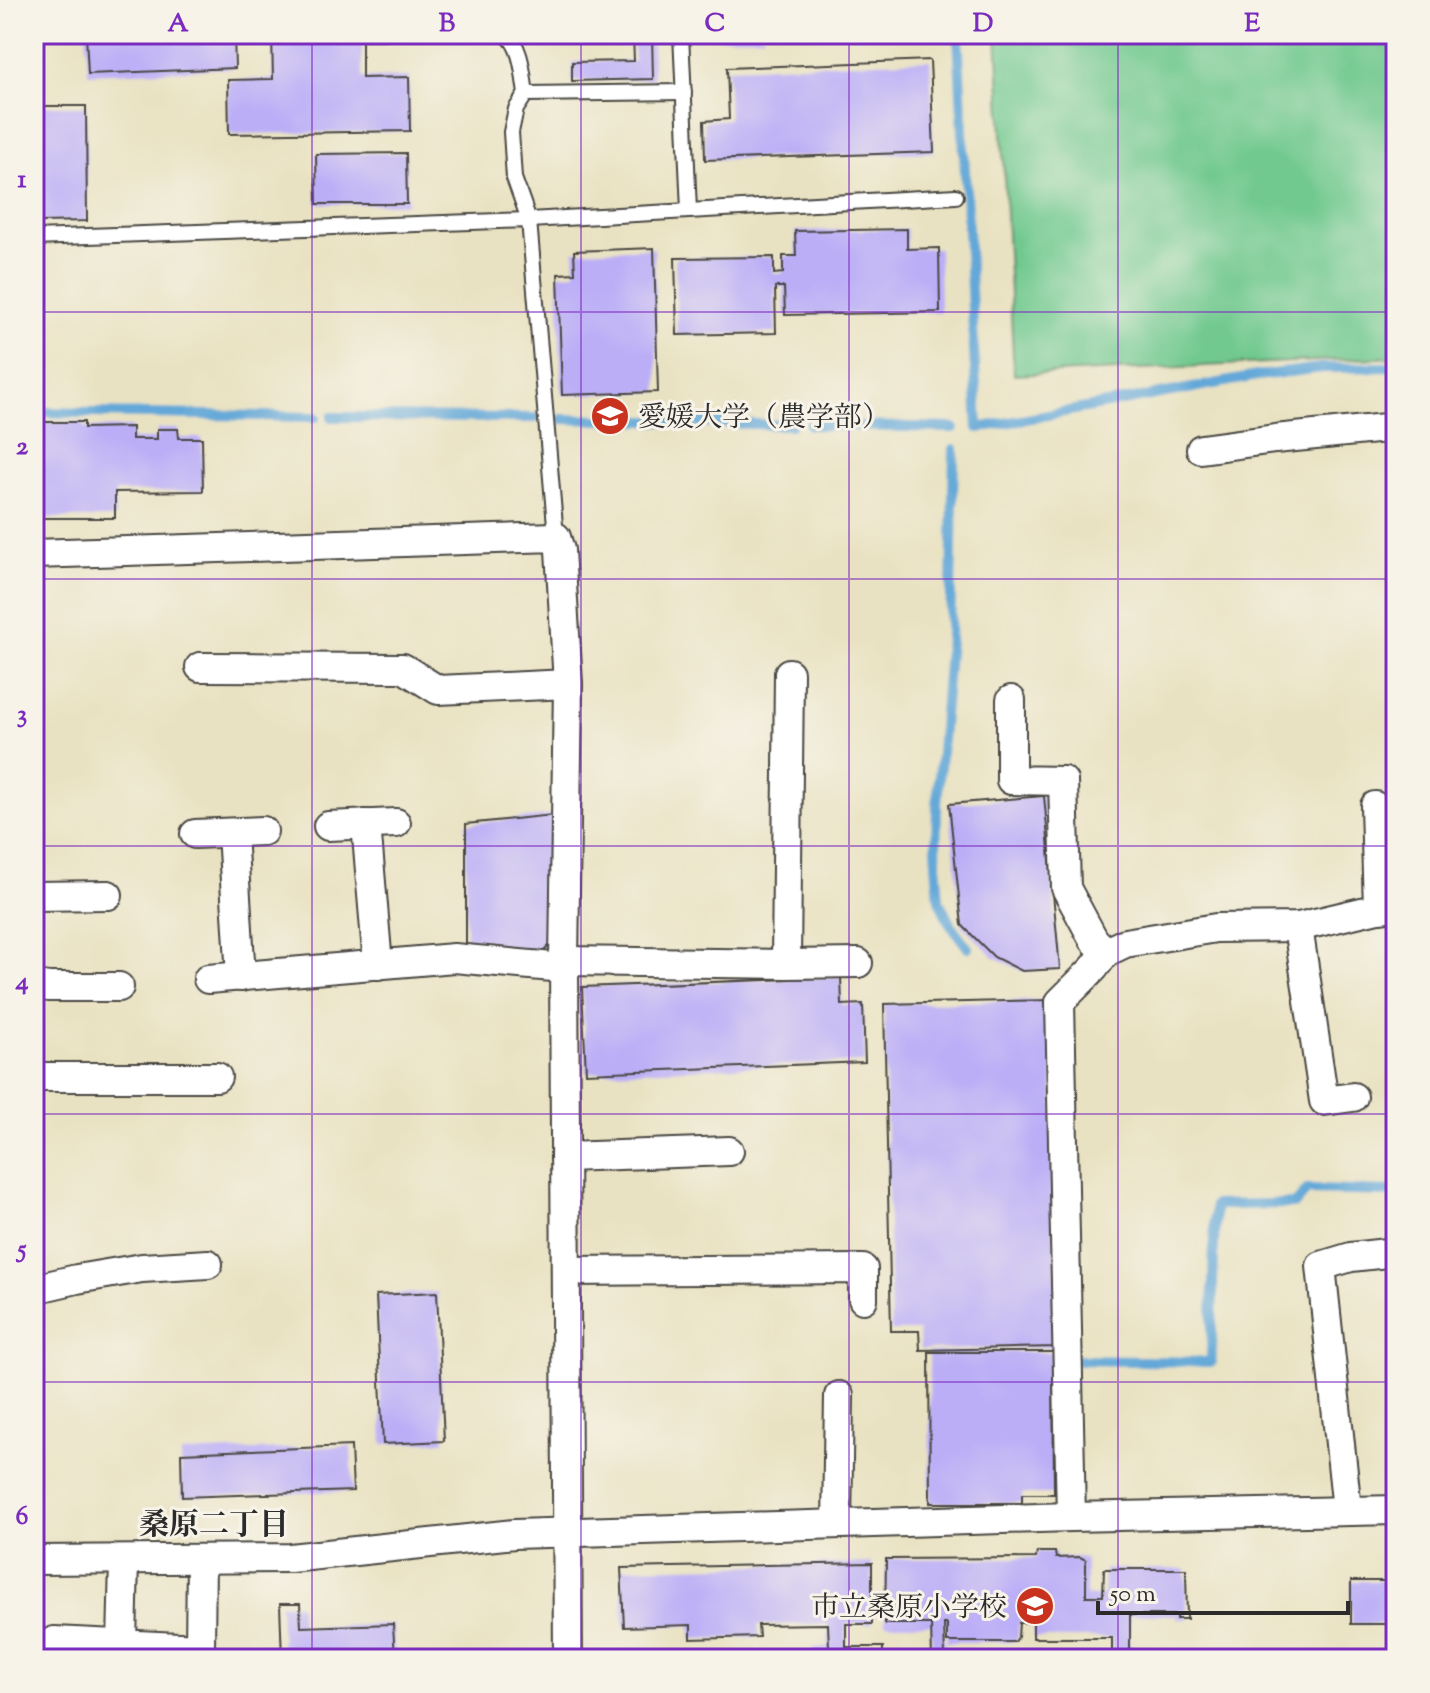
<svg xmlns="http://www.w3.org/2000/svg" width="1430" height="1693" font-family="'Sorts Mill Goudy','Noto Serif JP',serif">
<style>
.green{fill:#71c98f;stroke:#4e7a5d;stroke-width:2}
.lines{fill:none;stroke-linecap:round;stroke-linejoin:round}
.stream{stroke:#63a8d8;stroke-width:10}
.building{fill:#bbaef7}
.service-casing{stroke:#484642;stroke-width:18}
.minor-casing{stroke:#484642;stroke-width:32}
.service{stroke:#fff;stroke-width:14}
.minor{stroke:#fff;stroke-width:28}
.grid{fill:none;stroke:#7b2cbf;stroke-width:2;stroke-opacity:0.55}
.labels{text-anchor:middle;stroke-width:6;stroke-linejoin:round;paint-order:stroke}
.poi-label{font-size:28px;fill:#2b2b2b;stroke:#f7f3e8;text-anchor:start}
.neighbourhood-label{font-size:30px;font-weight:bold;fill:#2b2b2b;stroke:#f7f3e8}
.neatline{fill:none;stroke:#7b2cbf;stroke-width:3}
.grid-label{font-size:26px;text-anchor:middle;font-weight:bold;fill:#7b2cbf}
</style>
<rect width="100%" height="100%" fill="#f7f3e8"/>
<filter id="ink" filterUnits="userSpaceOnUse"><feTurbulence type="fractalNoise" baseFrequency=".0125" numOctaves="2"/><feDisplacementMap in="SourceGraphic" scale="16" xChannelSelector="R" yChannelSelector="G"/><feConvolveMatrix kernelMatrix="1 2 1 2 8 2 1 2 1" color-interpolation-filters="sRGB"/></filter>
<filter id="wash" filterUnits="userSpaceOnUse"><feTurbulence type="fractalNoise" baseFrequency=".006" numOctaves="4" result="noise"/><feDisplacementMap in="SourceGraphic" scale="32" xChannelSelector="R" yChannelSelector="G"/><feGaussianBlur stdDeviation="1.8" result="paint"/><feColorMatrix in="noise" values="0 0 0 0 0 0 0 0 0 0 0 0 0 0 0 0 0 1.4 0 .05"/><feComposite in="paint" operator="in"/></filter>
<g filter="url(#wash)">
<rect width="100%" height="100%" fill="#e9e2c2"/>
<!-- green -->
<polygon class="green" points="997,34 1396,34 1396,357 1014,375"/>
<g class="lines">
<!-- stream -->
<g class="stream">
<polyline points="958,34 978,428 1257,376 1321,368 1396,367"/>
<polyline points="34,412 316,417"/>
<polyline points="332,417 535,418"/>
<polyline points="562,419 791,425"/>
<polyline points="810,425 954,428"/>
<polyline points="954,449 950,639 937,803 936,863 939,900 950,924 968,948"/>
<polyline points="1070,1360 1211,1362 1215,1205 1295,1204 1307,1190 1396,1192"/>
</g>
</g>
<g id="blocks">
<!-- building -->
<g class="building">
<polygon points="86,34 234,34 235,68 88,74"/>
<polygon points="272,34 422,34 422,39 362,40 362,78 409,77 410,131 229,134 228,80 273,79"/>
<polygon points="633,34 652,34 653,79 572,81 572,62 634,61"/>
<polygon points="707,34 763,34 763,37 707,38"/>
<polygon points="930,60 934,152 705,160 704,121 729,119 727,68"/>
<polygon points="37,106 86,106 87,221 39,222"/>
<polygon points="406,153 407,204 317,204 316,154"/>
<polygon points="907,229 907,249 939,248 940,312 785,315 784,287 775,287 776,333 677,335 675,258 774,257 774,274 783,273 783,256 796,256 795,231"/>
<polygon points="654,248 658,392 562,395 558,274 575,273 574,251"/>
<polygon points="34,422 84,422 84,428 132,427 132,439 157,439 157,429 178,429 179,438 202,438 203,491 115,492 115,518 37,518 37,492 34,493"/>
<polygon points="1044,796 1060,969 1022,971 994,957 962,925 949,804"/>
<polygon points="553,815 553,942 544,951 466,947 466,824"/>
<polygon points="841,977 842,1005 863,1004 865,1062 586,1073 582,987"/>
<polygon points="1051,1000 1058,1347 920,1350 919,1331 891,1331 884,1004"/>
<polygon points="437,1292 444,1441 383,1444 376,1295"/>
<polygon points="929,1352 1053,1352 1054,1494 1022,1494 1022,1503 930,1503"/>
<polygon points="351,1446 353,1491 182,1497 181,1453"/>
<polygon points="1037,1552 1055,1552 1056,1558 1080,1557 1086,1560 1086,1596 1103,1596 1104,1569 1186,1569 1187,1619 1177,1619 1177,1615 1130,1615 1130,1659 1112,1659 1112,1638 1033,1638 1033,1622 1019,1623 1018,1637 1015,1642 947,1642 947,1624 944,1624 945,1659 932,1659 931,1624 885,1624 886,1559 1036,1558"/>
<polygon points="872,1563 872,1624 846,1624 846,1647 883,1647 883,1659 812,1659 812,1648 829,1647 828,1624 758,1625 759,1637 691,1639 691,1625 624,1627 621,1568"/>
<rect x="1351" y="1581" width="45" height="43"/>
<polygon points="280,1604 300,1604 301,1627 393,1624 395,1659 282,1659"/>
<polygon points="1273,1651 1273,1659 1138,1659 1138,1653"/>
</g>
</g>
</g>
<g filter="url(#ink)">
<use href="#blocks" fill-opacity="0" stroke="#484642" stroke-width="2"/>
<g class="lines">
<defs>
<g id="service">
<path d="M 505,34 C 522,44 523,76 526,94 L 516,109 L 511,132 L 514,178 L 529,220 L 956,196"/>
<polyline points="681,34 689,210"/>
<polyline points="526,94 684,92"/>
<polyline points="34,238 529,220 556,537"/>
</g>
<g id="minor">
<polyline points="1201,449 1275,439 1396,427"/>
<polyline points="34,554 556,537 560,550 568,684 564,961 568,1659"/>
<polyline points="200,667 403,668 438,690 568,684"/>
<polyline points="1011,700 1011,780 1063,781 1066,888 1094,940 1106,952"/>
<polyline points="1375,806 1378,908"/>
<polyline points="366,824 378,965"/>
<polyline points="328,826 396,823"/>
<polyline points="232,833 241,977"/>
<polyline points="195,834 263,831"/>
<polyline points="34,896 108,895"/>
<polyline points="1298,927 1324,1101 1353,1097"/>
<polyline points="564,961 786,964 789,673"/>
<polyline points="786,964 858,963"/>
<polyline points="208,979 454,958 564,968"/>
<polyline points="34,985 49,987 119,987"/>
<polyline points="34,1077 217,1077"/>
<polyline points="565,1157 729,1151"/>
<polyline points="566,1271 863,1269 863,1299"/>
<polyline points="34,1289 77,1279 142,1268 208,1264"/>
<polyline points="1347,1510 1321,1266 1351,1257 1396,1252"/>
<polyline points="1071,1517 1060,1002 1094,968 1106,952 1125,943 1216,928 1298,927 1378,908 1396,906"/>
<polyline points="837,1524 839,1396"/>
<polyline points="34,1560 290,1558 514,1534 1071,1517 1396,1510"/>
<polyline points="54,1641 200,1648 201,1559"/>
<polyline points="122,1644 124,1560"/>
</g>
</defs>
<!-- service casing -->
<use href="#service" class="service-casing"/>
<!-- minor casing -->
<use href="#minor" class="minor-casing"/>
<!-- service -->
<use href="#service" class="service"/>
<!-- minor -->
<use href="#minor" class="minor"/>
</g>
</g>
<!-- grid -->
<path class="grid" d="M 312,34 L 312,1659M 581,34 L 581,1659M 849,34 L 849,1659M 1118,34 L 1118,1659M 34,312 L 1396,312M 34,579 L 1396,579M 34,846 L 1396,846M 34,1114 L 1396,1114M 34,1382 L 1396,1382"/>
<!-- icons -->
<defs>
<symbol id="university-disc" viewBox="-11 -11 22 22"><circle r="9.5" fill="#c8321e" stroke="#f7f3e8"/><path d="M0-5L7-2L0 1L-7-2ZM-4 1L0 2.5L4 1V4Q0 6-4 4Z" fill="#fff"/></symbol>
<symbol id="school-disc" viewBox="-11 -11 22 22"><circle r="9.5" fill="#c8321e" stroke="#f7f3e8"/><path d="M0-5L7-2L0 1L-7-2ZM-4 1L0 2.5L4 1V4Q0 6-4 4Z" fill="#fff"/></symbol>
</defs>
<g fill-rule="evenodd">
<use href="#university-disc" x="588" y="394" width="44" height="44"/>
<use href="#school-disc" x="1013" y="1584" width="44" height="44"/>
</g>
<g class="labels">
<!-- poi labels -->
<g class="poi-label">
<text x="638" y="426">愛媛大学（農学部）</text>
<text x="1007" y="1616" text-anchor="end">市立桑原小学校</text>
</g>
<!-- neighbourhood labels -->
<g class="neighbourhood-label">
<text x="214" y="1534">桑原二丁目</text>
</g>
</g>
<!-- margin -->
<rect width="1430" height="1693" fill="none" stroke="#f7f3e8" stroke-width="88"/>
<!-- scale -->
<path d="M1098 1601v12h250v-12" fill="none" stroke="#2b2b2b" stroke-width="4"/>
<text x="1110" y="1601" font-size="24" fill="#2b2b2b" stroke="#f7f3e8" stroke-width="6" paint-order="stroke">50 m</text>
<rect x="44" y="44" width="1342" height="1605" class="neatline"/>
<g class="grid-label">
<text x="178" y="31">A</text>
<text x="447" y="31">B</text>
<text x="715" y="31">C</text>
<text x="983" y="31">D</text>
<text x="1252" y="31">E</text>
<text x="22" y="187">1</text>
<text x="22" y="454">2</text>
<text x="22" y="722">3</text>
<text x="22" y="989">4</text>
<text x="22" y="1257">5</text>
<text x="22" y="1524">6</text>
</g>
</svg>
